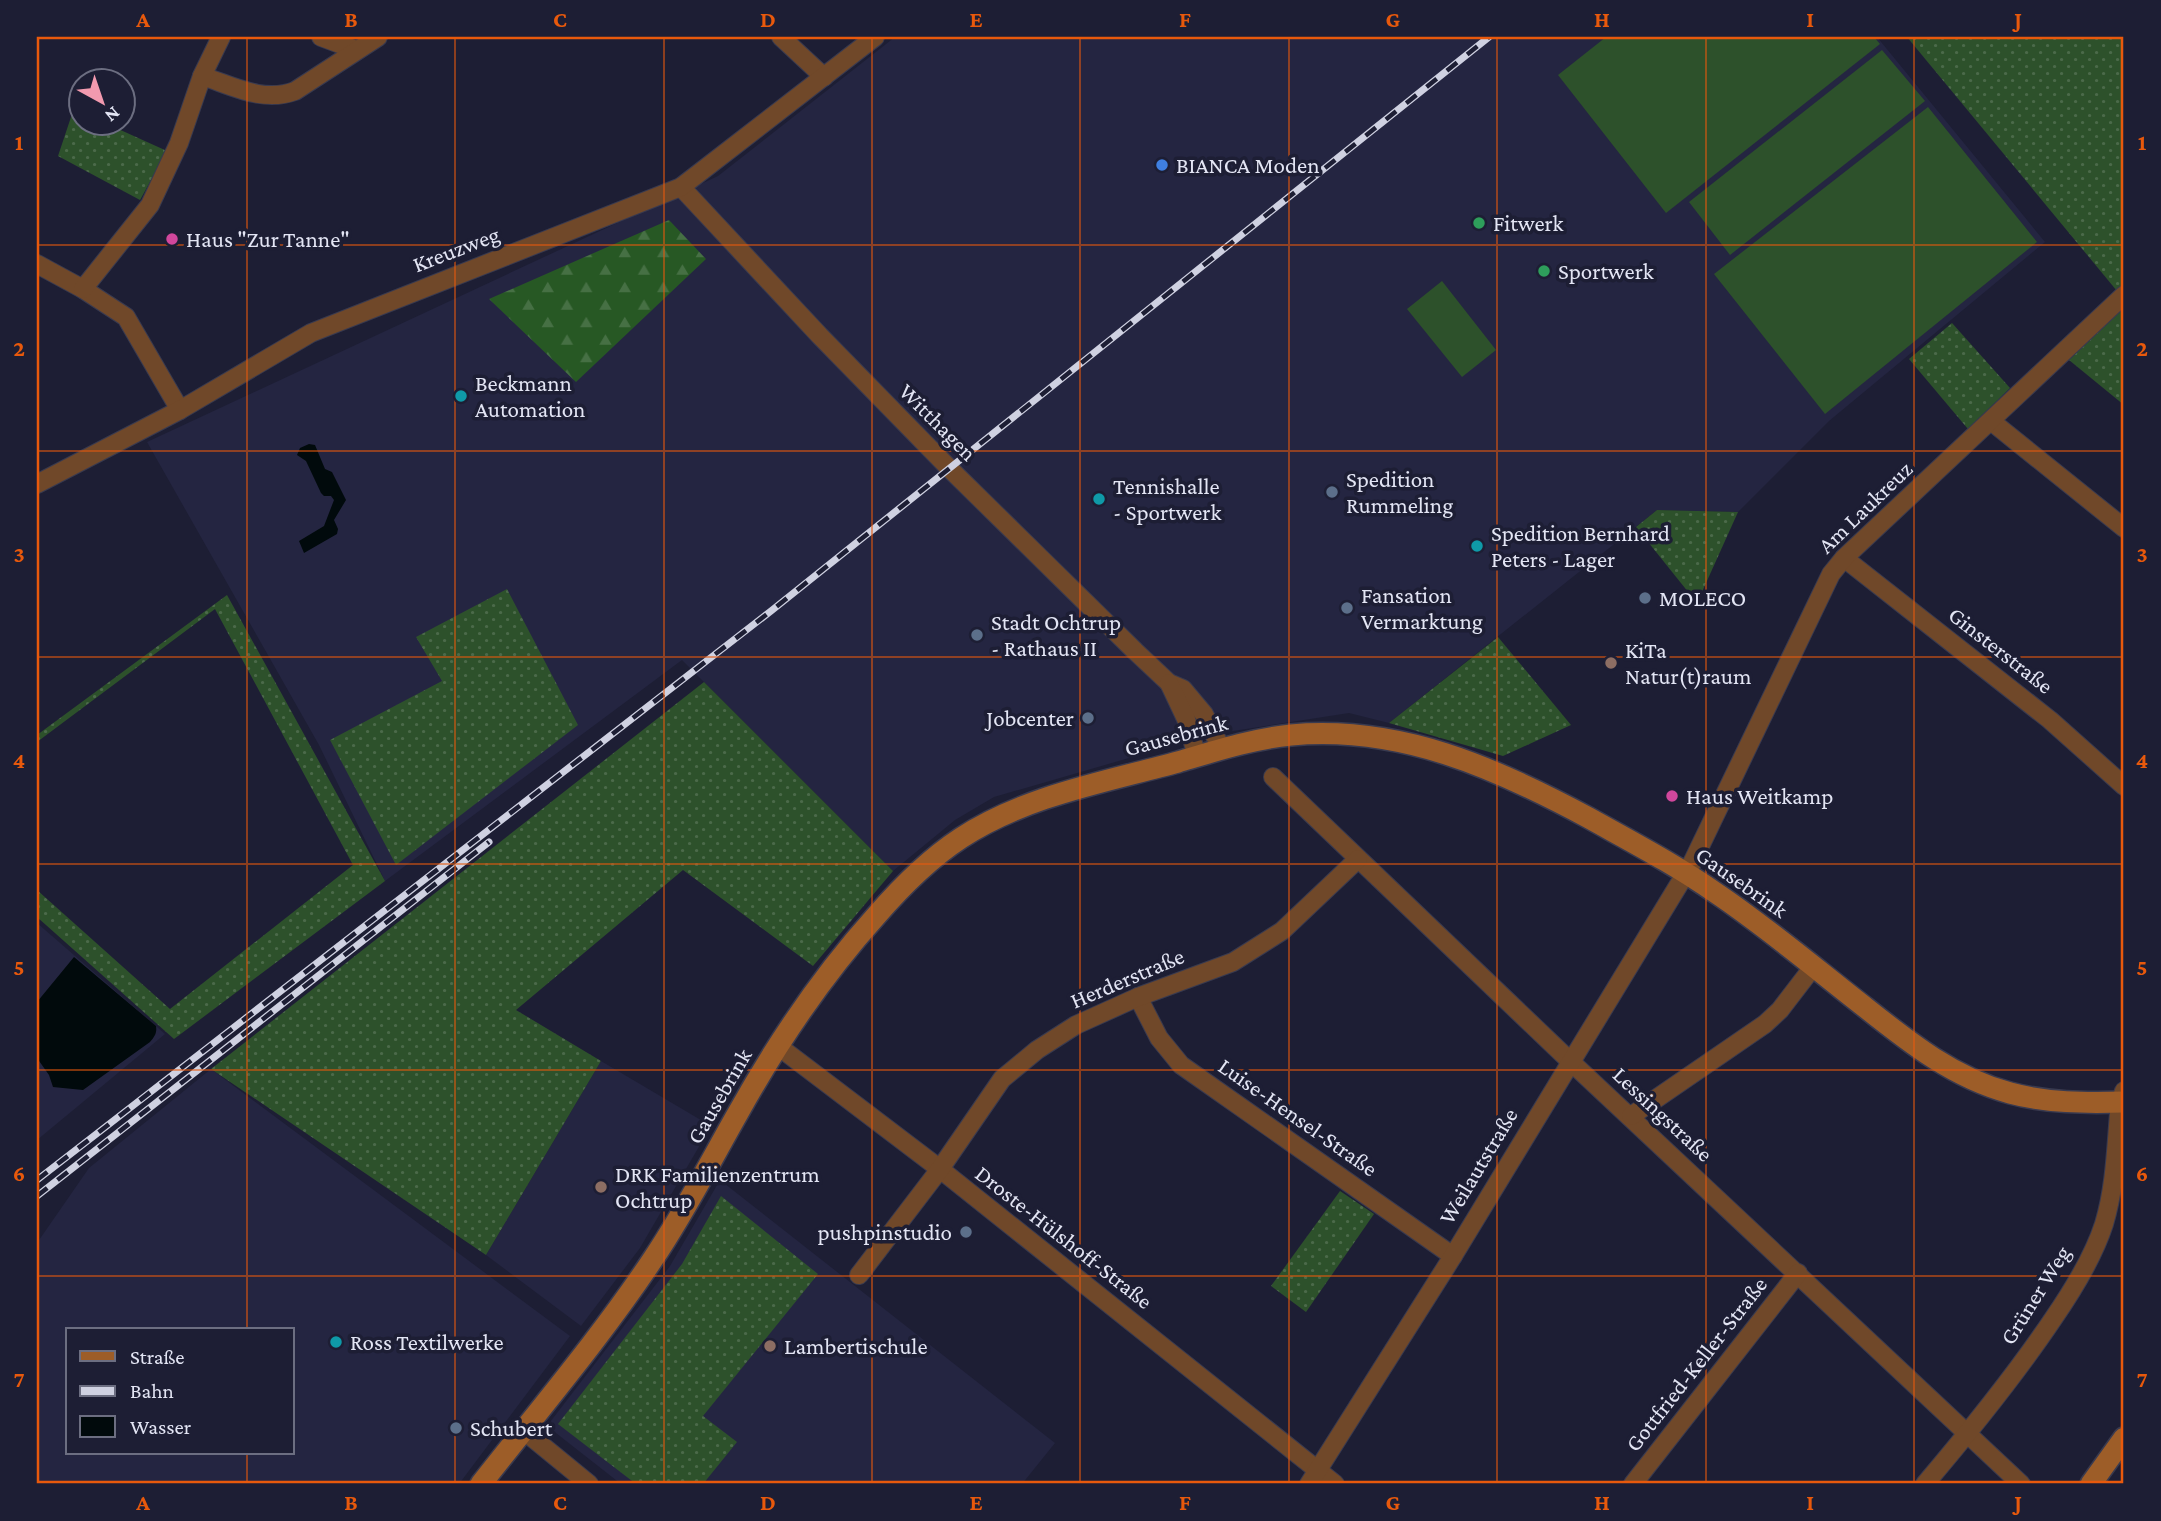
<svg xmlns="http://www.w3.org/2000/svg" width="2161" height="1521" font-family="'Crimson Pro',serif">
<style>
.built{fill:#242541;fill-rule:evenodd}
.grass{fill:url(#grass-dots)}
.forest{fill:url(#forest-firs)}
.pitch{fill:#2d512b}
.water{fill:#010a0c}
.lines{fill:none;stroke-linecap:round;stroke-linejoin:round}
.minor-casing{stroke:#393a4f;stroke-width:20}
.secondary-casing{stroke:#393a4f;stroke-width:24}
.minor{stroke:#704829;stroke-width:18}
.secondary{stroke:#9d5d28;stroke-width:21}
.rail-casing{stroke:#cfd1e1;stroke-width:7}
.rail{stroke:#1d1e34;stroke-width:4.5;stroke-dasharray:13;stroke-linecap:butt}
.grid{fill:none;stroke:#e8590c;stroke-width:2;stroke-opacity:0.55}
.shop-dot{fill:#3f7fe0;stroke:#1d1e34;stroke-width:2.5}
.leisure-dot{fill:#2e9e5b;stroke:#1d1e34;stroke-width:2.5}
.hotel-dot{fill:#d1479c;stroke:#1d1e34;stroke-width:2.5}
.culture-dot{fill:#0f9aa8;stroke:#1d1e34;stroke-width:2.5}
.service-dot{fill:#5c6f8a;stroke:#1d1e34;stroke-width:2.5}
.education-dot{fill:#8d6e63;stroke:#1d1e34;stroke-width:2.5}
.labels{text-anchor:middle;stroke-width:7;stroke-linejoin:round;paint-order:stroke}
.poi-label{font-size:23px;fill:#e3e5f4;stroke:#1d1e34;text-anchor:start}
.street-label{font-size:23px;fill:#e3e5f4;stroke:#1d1e34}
.neatline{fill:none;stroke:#e8590c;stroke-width:2.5}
.grid-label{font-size:23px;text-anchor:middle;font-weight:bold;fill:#e8590c}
</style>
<defs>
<pattern id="grass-dots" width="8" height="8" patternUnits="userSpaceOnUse" patternTransform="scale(1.75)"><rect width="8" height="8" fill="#2d512b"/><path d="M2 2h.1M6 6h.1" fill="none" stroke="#4b6a4a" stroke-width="1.8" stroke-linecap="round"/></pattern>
<pattern id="forest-firs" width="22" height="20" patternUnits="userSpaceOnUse" patternTransform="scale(1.75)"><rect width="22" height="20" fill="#275824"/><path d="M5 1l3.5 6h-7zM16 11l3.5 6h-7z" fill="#467044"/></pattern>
</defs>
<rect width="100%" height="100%" fill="#1d1e34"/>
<!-- built -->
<g class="built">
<polygon points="895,37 1877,37 2045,242 1829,421 1738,512 1657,510 1389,723 1349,713 1233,731 1136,756 994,797 955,820 893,871 682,660 385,881 319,745 147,442 718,176"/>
<polygon points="37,923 165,1034 37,1140"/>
<polygon points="601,1061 711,1126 640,1248 581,1326 486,1255"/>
<path d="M 211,1069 L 570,1336 L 459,1484 L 37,1484 L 37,1243 L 89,1168 ZM 292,1330 L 292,1453 L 68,1453 L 68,1330 Z"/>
<polygon points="720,1180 1055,1443 1022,1484 621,1484 547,1426 670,1266"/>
</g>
<!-- grass -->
<g class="grass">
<polygon points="1907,37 2124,37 2124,284 2117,291"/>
<polygon points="74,108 80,111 80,122 105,123 167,151 140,200 58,156"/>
<polygon points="2124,307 2124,405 2069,360"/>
<polygon points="1952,323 2010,388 1968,429 1909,359"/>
<polygon points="1657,510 1738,512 1697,603 1636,527"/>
<polygon points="507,589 578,725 396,865 330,740 442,681 416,637"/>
<polygon points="227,595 385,881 174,1039 37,917 37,890 170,1009 353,865 215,609 37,742 37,735"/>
<polygon points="1498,637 1571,725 1503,756 1389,723"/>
<polygon points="704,682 893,871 813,966 683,870 516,1010 601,1061 486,1255 211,1069"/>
<polygon points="1340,1191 1374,1214 1306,1312 1271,1286"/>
<polygon points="721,1196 818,1274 703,1416 737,1442 703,1484 636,1484 558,1424 682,1264"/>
</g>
<!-- forest -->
<polygon class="forest" points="669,220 706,259 576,382 489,299"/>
<!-- pitch -->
<g class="pitch">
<polygon points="1606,37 1874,37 1880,44 1666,213 1558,75"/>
<polygon points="1882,50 1925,101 1730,255 1689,202"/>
<polygon points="1928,107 2037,242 1825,414 1714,274"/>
<polygon points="1442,281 1496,350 1462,377 1407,309"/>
</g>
<!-- water -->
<g class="water">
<polygon points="309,444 315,445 325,469 332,472 346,500 334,520 338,529 337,534 304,553 299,541 324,526 334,500 331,496 324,496 321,493 306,461 297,455 300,448"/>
<path d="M 74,957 L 156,1026 C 157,1033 155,1036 150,1042 L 83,1090 L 53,1087 L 49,1075 L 37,1058 L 37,1002 Z"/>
</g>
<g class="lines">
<defs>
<g id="minor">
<polyline points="321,37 356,50"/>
<polyline points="781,37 824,77"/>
<path d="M 202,76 C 233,86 263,103 295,91 L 378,37"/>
<polyline points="681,187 820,336 949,468 1135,651 1169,683 1183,689 1204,714 1222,750"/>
<polyline points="37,264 83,289 126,317 180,410"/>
<polyline points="83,289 150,205 179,143 202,76 221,37"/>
<polyline points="1991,421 2124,528"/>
<polyline points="37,484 180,410 311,333 681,187 875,37"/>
<polyline points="1844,558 2050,720 2124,786"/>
<polyline points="1169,683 1186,719 1197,756"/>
<polyline points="1273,777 1570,1061 2021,1484"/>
<polyline points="1138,997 1159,1038 1181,1065 1453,1256"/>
<polyline points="778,1046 940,1169 1335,1484"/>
<polyline points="1631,1116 1765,1024 1780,1010 1813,967"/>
<polyline points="859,1275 940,1169 1002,1079 1037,1050 1076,1025 1138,997 1233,962 1282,931 1358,859"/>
<polyline points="523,1430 589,1484"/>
<polyline points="1309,1484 1453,1256 1692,863 1831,574 1844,558 2124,295"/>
<polyline points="1633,1484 1798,1273"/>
<path d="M 1925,1484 C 1970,1431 2014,1377 2053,1319 C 2073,1290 2093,1258 2104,1224 C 2116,1184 2116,1143 2120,1102 L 2124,1091"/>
</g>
<g id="secondary">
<path d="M 481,1484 C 539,1410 601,1337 653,1259 C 685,1212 710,1162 738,1113 C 777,1043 822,976 876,916 C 901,887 929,859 961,838 C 1025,796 1105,782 1178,762 C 1215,751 1252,739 1291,735 C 1400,725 1496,768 1589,818 C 1632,842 1676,865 1716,893 C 1768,928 1816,969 1866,1008 C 1910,1043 1954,1078 2010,1093 C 2047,1103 2085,1103 2124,1102"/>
<polyline points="2091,1484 2124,1438"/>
</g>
</defs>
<!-- minor casing -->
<use href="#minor" class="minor-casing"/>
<!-- secondary casing -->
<use href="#secondary" class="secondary-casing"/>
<!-- minor -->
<use href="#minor" class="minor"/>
<!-- secondary -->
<use href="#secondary" class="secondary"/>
<defs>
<g id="rail">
<polyline points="37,1180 771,611 1489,37"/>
<polyline points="37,1196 489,842"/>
</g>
</defs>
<!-- rail casing -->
<use href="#rail" class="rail-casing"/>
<!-- rail -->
<use href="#rail" class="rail"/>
</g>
<!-- grid -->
<path class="grid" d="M 247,37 L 247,1330M 455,37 L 455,1484M 664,37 L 664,1484M 872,37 L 872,1484M 1080,37 L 1080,1484M 1289,37 L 1289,1484M 1497,37 L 1497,1484M 1706,37 L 1706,1484M 1914,37 L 1914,1484M 37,245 L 2124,245M 37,451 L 2124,451M 37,657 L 2124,657M 37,864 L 2124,864M 37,1070 L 2124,1070M 37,1276 L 2124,1276M 247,1453 L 247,1484"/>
<!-- markers -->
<circle class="shop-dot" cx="1162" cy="165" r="7"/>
<g class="leisure-dot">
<circle cx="1479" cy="223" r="7"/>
<circle cx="1544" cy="271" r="7"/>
</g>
<g class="hotel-dot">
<circle cx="172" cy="239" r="7"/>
<circle cx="1672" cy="796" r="7"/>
</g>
<g class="culture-dot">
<circle cx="461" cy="396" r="7"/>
<circle cx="1099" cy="499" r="7"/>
<circle cx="1477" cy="546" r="7"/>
<circle cx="336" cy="1342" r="7"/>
</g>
<g class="service-dot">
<circle cx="1332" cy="492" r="7"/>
<circle cx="1645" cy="598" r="7"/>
<circle cx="1347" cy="608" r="7"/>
<circle cx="977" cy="635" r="7"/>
<circle cx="1088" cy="718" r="7"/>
<circle cx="966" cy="1232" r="7"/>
<circle cx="456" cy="1428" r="7"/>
</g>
<g class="education-dot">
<circle cx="1611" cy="663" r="7"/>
<circle cx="601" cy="1187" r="7"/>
<circle cx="770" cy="1346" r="7"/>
</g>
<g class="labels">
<!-- poi labels -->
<g class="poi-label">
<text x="1176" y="173">BIANCA Moden</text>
<text x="1493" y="231">Fitwerk</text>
<text x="186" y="247">Haus "Zur Tanne"</text>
<text x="1558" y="279">Sportwerk</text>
<text x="475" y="391">Beckmann<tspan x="475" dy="26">Automation</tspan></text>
<text x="1346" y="487">Spedition<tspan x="1346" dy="26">Rummeling</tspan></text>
<text x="1113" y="494">Tennishalle<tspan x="1113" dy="26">- Sportwerk</tspan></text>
<text x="1491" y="541">Spedition Bernhard<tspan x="1491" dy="26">Peters - Lager</tspan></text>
<text x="1361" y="603">Fansation<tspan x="1361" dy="26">Vermarktung</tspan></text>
<text x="1659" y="606">MOLECO</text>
<text x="991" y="630">Stadt Ochtrup<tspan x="991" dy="26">- Rathaus II</tspan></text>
<text x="1625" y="658">KiTa<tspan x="1625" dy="26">Natur(t)raum</tspan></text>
<text x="1074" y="726" text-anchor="end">Jobcenter</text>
<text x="1686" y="804">Haus Weitkamp</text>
<text x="615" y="1182">DRK Familienzentrum<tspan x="615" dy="26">Ochtrup</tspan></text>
<text x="952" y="1240" text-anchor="end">pushpinstudio</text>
<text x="350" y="1350">Ross Textilwerke</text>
<text x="784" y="1354">Lambertischule</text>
<text x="470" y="1436">Schubert</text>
</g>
<!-- street labels -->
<g class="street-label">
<text transform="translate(456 249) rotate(-21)" y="8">Kreuzweg</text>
<text transform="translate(938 422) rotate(45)" y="8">Witthagen</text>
<text transform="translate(1865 507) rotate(-44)" y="8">Am Laukreuz</text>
<text transform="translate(2001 650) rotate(38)" y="8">Ginsterstraße</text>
<text transform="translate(1176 735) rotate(-15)" y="8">Gausebrink</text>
<text transform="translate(1742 882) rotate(35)" y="8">Gausebrink</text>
<text transform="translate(1127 978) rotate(-23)" y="8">Herderstraße</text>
<text transform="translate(719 1096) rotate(-60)" y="8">Gausebrink</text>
<text transform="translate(1663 1114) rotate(43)" y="8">Lessingstraße</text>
<text transform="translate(1298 1117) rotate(35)" y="8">Luise-Hensel-Straße</text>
<text transform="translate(1478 1166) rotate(-59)" y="8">Weilautstraße</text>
<text transform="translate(1064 1237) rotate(38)" y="8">Droste-Hülshoff-Straße</text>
<text transform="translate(2035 1295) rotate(-58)" y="8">Grüner Weg</text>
<text transform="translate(1696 1364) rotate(-52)" y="8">Gottfried-Keller-Straße</text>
</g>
</g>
<!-- border -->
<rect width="2161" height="1521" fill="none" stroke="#1d1e34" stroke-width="77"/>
<!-- legend -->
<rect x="66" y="1328" width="228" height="126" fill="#1d1e34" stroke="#6c6e81" stroke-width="2"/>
<rect x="80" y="1351" width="35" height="10" fill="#9d5d28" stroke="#6c6e81" stroke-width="2"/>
<text x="130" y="1364" font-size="21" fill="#e3e5f4">Straße</text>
<rect x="80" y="1386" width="35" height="10" fill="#cfd1e1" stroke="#6c6e81" stroke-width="2"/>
<text x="130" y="1398" font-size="21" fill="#e3e5f4">Bahn</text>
<rect x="80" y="1416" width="35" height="21" fill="#010a0c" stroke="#6c6e81" stroke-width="2"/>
<text x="130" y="1434" font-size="21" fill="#e3e5f4">Wasser</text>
<!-- north arrow -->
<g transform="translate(102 102) rotate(140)"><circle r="33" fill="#1d1e34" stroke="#6c6e81" stroke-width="2"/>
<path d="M0-5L12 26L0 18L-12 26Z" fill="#f29aaf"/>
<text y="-10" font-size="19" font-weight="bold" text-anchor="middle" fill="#e3e5f4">N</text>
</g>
<rect x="38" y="38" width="2084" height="1444" class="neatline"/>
<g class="grid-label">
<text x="143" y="27">A</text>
<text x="351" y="27">B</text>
<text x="560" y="27">C</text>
<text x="768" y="27">D</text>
<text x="976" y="27">E</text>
<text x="1185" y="27">F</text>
<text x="1393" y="27">G</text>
<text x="1602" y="27">H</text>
<text x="1810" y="27">I</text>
<text x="2018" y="27">J</text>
<text x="19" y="150">1</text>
<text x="2142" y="150">1</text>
<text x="19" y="356">2</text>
<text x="2142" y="356">2</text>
<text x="19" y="562">3</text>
<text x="2142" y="562">3</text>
<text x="19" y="768">4</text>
<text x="2142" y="768">4</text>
<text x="19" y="975">5</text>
<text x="2142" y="975">5</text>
<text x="19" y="1181">6</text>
<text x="2142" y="1181">6</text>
<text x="19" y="1387">7</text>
<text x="2142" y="1387">7</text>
<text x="143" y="1510">A</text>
<text x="351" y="1510">B</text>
<text x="560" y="1510">C</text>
<text x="768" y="1510">D</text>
<text x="976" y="1510">E</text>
<text x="1185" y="1510">F</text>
<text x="1393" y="1510">G</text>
<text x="1602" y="1510">H</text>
<text x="1810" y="1510">I</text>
<text x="2018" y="1510">J</text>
</g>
</svg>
